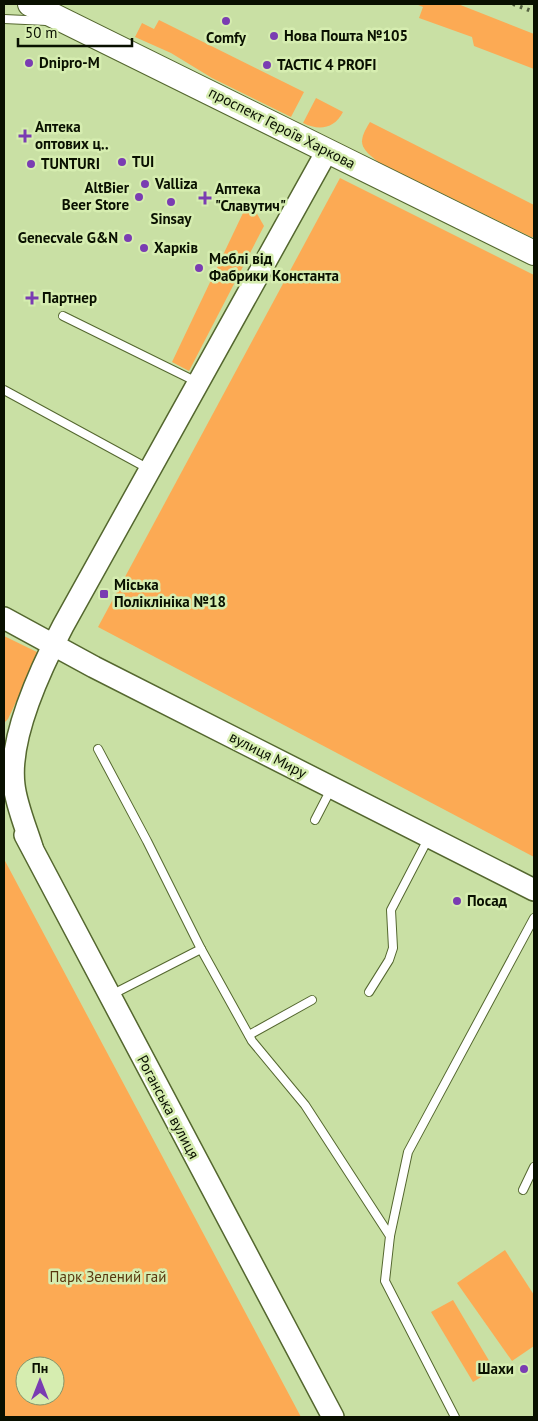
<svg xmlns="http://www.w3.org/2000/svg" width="538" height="1421" font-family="'PT Sans',sans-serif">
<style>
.green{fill:#fcaa54;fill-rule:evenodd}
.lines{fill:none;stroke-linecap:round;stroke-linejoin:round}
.lane-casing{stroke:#54672f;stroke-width:10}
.secondary-casing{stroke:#54672f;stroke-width:24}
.primary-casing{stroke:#54672f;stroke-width:26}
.lane{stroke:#fff;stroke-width:8}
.secondary{stroke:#fff;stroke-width:21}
.primary{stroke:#fff;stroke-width:24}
.rail{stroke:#556241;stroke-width:4;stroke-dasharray:2.5 5;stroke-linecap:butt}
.poi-dot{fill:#7a3cb2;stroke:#d6edb0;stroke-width:2}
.labels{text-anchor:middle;stroke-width:5;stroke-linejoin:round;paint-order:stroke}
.poi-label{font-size:15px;font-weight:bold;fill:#091000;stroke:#d6edb0;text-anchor:start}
.street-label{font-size:15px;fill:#091000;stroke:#d6edb0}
.park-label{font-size:15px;fill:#59370f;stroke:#d6edb0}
</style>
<rect width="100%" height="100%" fill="#c9e0a4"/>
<!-- green -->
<g class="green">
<polygon points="416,4 458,4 534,34 534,69 474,46 472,37 419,18 423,7"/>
<polygon points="159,20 304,92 291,117 212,78 171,53 135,37 142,23 154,29"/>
<path d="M 316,98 L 343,112 C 334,129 319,131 303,123 Z"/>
<path d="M 370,122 L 534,205 L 534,237 L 531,237 L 378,162 C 360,147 357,143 370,122 Z"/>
<polygon points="340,178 534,275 534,857 98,627"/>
<polygon points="256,212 264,226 189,371 172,362 243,213"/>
<polygon points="4,636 39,653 8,719 4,723"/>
<path d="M 4,859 L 301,1417 L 4,1417 ZM 25,1366 L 55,1366 L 55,1396 L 25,1396 Z"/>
<polygon points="505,1250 534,1295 534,1346 512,1361 457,1283"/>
<polygon points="453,1300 494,1369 473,1382 431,1312"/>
</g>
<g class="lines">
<defs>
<g id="lane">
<polyline points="4,19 47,21"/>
<polyline points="63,316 197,382"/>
<polyline points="4,390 149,469"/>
<polyline points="98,749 147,841 201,949 252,1041 305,1105 390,1236 385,1281 455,1417"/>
<polyline points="315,820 331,789"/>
<polyline points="369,992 389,960 393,948 391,910 428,839"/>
<polyline points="111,995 201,949"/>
<polyline points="249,1035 312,1000"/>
<polyline points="523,1190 534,1167"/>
<polyline points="390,1236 408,1152 534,918"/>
</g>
<g id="secondary">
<polyline points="4,618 94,667 534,890"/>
<polyline points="25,835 333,1417"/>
<path d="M 32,847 C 26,828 16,804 14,785 C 8,738 41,668 63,626 L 327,151"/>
</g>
<path id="primary" d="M 30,4 C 199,86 366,171 534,253"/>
</defs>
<!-- lane casing -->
<use href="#lane" class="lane-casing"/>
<!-- secondary casing -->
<use href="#secondary" class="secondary-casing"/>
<!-- primary casing -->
<use href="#primary" class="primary-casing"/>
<!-- lane -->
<use href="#lane" class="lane"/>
<!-- secondary -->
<use href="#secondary" class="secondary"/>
<!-- primary -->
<use href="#primary" class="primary"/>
<!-- rail -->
<polyline class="rail" points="513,4 534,12"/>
</g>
<!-- markers -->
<g class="poi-dot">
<circle cx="226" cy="21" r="5"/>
<circle cx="274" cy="36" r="5"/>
<circle cx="29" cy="63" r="5"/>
<circle cx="267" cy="65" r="5"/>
<path d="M22.5 128.5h5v5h5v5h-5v5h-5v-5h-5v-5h5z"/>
<circle cx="122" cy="162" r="5"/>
<circle cx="31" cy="164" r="5"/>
<circle cx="145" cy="184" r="5"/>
<circle cx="139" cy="197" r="5"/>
<path d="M202.5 190.5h5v5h5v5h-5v5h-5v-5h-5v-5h5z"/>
<circle cx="171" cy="202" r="5"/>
<circle cx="128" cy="238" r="5"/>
<circle cx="144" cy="248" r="5"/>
<circle cx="199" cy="268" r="5"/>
<path d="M29.5 290.5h5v5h5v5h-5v5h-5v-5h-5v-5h5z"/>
<rect x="99" y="589" width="10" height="10" rx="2.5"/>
<circle cx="457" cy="901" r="5"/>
<circle cx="524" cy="1369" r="5"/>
</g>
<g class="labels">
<!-- poi labels -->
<g class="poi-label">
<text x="284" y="41">Нова Пошта №105</text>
<text x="226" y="43" text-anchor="middle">Comfy</text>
<text x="39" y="68">Dnipro-M</text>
<text x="277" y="70">TACTIC 4 PROFI</text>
<text x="35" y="132">Аптека<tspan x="35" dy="17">оптових ц‥</tspan></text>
<text x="132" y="167">TUI</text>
<text x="41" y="169">TUNTURI</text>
<text x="155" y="189">Valliza</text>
<text x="129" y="193" text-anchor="end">AltBier<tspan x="129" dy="17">Beer Store</tspan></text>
<text x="215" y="194">Аптека<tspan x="215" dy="17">"Славутич"</tspan></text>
<text x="171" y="224" text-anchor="middle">Sinsay</text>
<text x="118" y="243" text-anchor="end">Genecvale G&amp;N</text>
<text x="154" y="253">Харків</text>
<text x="209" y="264">Меблі від<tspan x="209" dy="17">Фабрики Константа</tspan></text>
<text x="42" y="303">Партнер</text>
<text x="114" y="590">Міська<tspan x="114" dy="17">Поліклініка №18</tspan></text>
<text x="467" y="906">Посад</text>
<text x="514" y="1374" text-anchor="end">Шахи</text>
</g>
<!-- street labels -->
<g class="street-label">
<text transform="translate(282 128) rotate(27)" y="5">проспект Героїв Харкова</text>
<text transform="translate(268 755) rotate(27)" y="5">вулиця Миру</text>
<text transform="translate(168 1107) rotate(62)" y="5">Роганська вулиця</text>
</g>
<!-- park labels -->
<g class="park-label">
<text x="108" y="1282">Парк Зелений гай</text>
</g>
</g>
<!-- border -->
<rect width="538" height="1421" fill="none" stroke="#091000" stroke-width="10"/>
<!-- north arrow -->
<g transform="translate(40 1381)"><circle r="24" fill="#d6edb0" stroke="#84956a"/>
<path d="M0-4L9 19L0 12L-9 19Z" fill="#7a3cb2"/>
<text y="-8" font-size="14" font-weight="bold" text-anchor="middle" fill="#091000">Пн</text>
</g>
<!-- scale -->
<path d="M18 38v8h114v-8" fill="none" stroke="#091000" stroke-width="2.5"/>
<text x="25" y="38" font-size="15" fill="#091000" stroke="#d6edb0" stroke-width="4" paint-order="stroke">50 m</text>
</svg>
